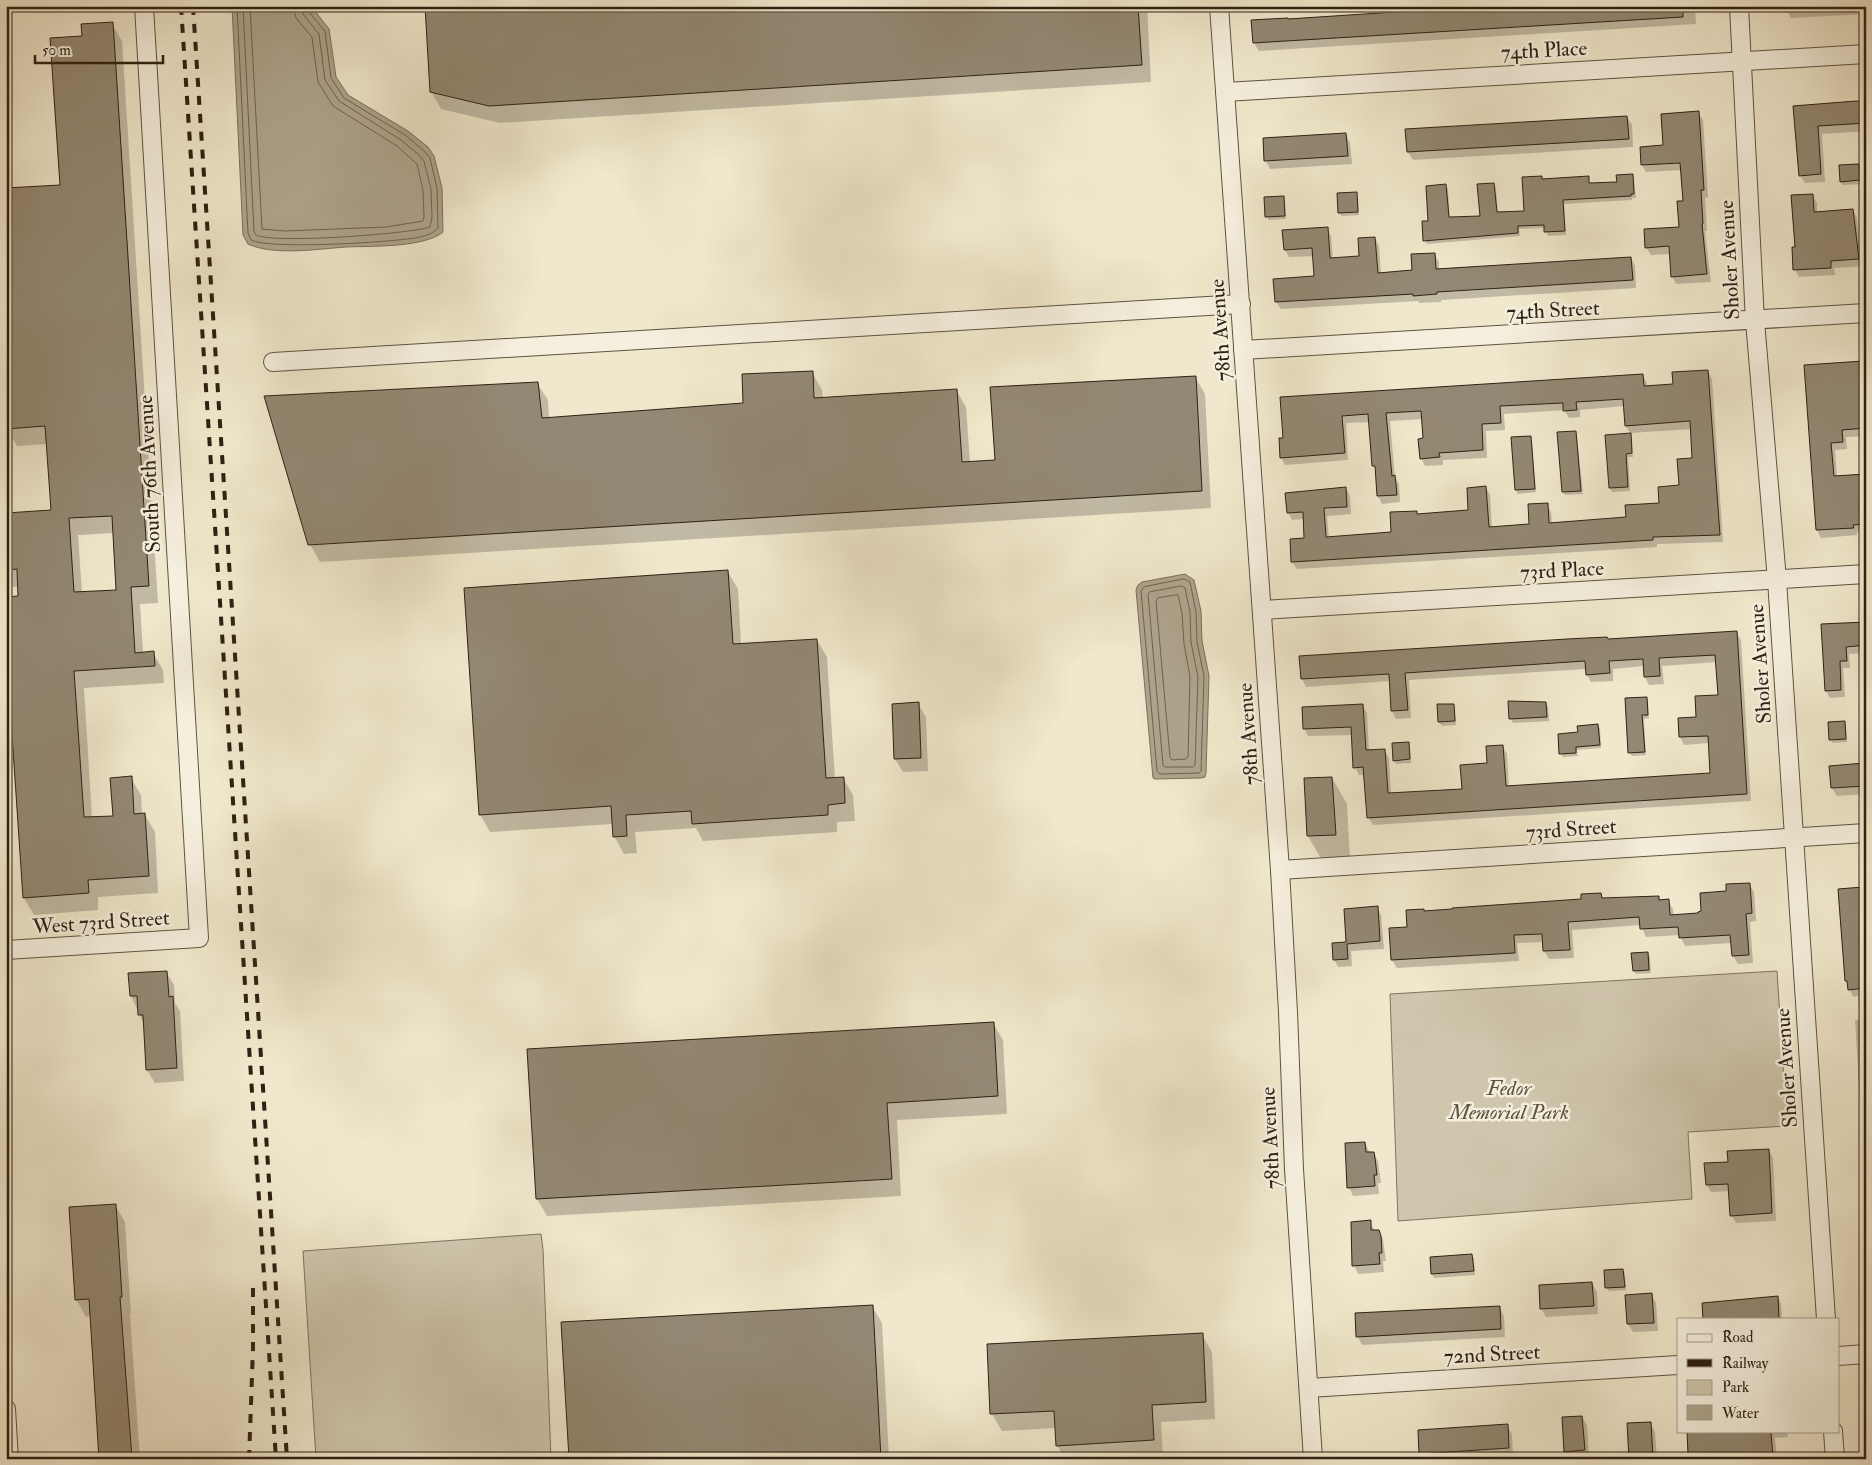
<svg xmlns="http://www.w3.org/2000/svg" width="1872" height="1465" font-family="'IM FELL Double Pica',serif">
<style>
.green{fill:#cfc6ad;stroke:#7e7460}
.water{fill:#aea48d;stroke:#7b705c}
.shadow{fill:#0003;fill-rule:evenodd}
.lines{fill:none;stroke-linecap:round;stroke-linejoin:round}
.shore{stroke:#6e6250;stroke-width:1}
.building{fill:#938873;stroke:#2e2113;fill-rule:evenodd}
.street-casing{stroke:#5e5341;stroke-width:20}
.street{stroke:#f5f0de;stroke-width:18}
.rail{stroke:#2e2113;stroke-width:4;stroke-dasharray:9 9;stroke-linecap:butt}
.labels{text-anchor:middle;stroke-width:5;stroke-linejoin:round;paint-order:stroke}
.street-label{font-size:21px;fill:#2e2113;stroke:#f5f0de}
.park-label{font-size:21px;font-style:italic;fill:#5e5341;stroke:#f5f0de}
</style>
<rect width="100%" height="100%" fill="#f0e8cc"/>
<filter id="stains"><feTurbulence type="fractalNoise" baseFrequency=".004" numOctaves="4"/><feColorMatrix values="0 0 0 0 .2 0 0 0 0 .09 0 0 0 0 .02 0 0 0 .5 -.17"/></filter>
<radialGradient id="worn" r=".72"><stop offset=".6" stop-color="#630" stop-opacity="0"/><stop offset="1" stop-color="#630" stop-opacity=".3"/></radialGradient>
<!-- green -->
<g class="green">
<polygon points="1777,971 1787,1126 1688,1132 1692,1199 1398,1221 1390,994"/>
<polygon points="541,1234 543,1249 551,1459 316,1459 303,1251"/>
</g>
<!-- water -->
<g class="water">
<path d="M 232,6 L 311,6 L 329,29 L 336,77 L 348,95 L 408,131 L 428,147 L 434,156 L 442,188 L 443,232 C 437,237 430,239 423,241 C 398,247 371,246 346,247 C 317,249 274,256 248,244 L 243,235 Z"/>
<polygon points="1185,574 1194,580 1201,611 1202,641 1209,676 1206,773 1205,777 1201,778 1155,779 1153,778 1136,590 1138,585 1142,582"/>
</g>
<!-- shadow -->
<g class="shadow">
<polygon points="426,6 1147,6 1151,82 500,123 441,109 431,91"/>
<polygon points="1462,6 1695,6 1696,24 1259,51 1254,43 1462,9"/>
<polygon points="1785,6 1866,6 1866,14 1791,18"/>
<path d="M 112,24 L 122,41 L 158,603 L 140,604 L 143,653 L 153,653 L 163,670 L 164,683 L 84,688 L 92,818 L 114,817 L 131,778 L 141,795 L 142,815 L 145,815 L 155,832 L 158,893 L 98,897 L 98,910 L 34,915 L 24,898 L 20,598 L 19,587 L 13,587 L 6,576 L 6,514 L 52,511 L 48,444 L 17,446 L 7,428 L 61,186 L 83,37 ZM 114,533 L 118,591 L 82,593 L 78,535 Z"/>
<polygon points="1866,103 1866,131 1822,134 1825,182 1805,183 1800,175 1795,107"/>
<polygon points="1698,113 1703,120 1708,197 1705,198 1707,231 1705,231 1711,282 1676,284 1672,276 1671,254 1651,255 1646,247 1680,228 1684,202 1682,170 1646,172 1642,165 1664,147"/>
<polygon points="1627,117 1632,125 1633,147 1413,160 1408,152 1406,130"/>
<polygon points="1346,134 1350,143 1352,164 1270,169 1266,161"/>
<polygon points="1858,165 1860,169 1862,184 1843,185 1841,181"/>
<polygon points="1632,175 1634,179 1636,198 1632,198 1632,200 1564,204 1566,235 1548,236 1545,228 1519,229 1520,236 1427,244 1425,241 1430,222 1446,186 1448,189 1450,219 1481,217 1494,184 1496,188 1498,214 1525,212 1541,177 1543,180 1588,178 1590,184 1618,183"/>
<polygon points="1866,189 1866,214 1862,214 1860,210 1858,190"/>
<polygon points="1356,193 1358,197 1359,215 1342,216 1339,213"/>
<polygon points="1812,195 1817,203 1817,213 1853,210 1857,218 1859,242 1860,245 1866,245 1866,266 1834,268 1835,275 1799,277 1795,270 1796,248"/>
<polygon points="1283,197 1285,201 1286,219 1269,220 1267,217"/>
<polygon points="1327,228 1331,236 1333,259 1360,257 1375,238 1379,246 1381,274 1413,271 1434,254 1439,262 1439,270 1631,258 1635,266 1636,288 1441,300 1441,302 1419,303 1418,301 1281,309 1276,302 1315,277 1314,256 1289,257 1285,250"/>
<polygon points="1866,363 1866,436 1846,437 1847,449 1835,450 1837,477 1866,475 1866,532 1857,532 1857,535 1821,538 1817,530 1805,366"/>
<polygon points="1708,371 1712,379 1723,542 1657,544 1657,547 1297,569 1292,562 1306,539 1304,519 1292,520 1288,512 1346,488 1350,496 1351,514 1327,516 1329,538 1392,534 1416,512 1418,515 1469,511 1486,488 1490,495 1492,528 1531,526 1547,505 1551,512 1552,524 1627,518 1660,504 1680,486 1694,459 1692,429 1630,433 1626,426 1625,406 1580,410 1580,417 1569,418 1564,410 1504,414 1505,430 1486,431 1487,458 1443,460 1443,465 1425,466 1421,458 1424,440 1423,419 1390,421 1395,477 1399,484 1400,502 1382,504 1378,496 1370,422 1346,423 1348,460 1285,465 1281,457 1284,439 1281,398 1642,375 1647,383 1647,387 1674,385"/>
<polygon points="812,372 822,390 823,399 956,390 966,407 970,463 996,461 1195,377 1205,394 1211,508 320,562 310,544 537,383 548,400 549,418 745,404"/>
<polygon points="1575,432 1577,436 1583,494 1565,495 1563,492"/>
<polygon points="1630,434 1632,438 1633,457 1628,457 1630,491 1612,492 1610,488"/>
<polygon points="1530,437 1532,441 1536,492 1518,494 1516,490"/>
<polygon points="728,572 738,589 741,645 817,640 827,657 835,779 843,778 853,795 855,821 837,822 837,832 703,841 696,828 635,832 637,853 624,854 614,836 613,824 490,832 480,814"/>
<polygon points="1866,623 1866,653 1849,654 1850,668 1843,668 1845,697 1830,698 1826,691 1823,625"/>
<polygon points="1736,632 1741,640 1751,801 1373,825 1368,817 1365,775 1359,775 1355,767 1353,735 1308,736 1304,728 1362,705 1367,713 1369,751 1384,750 1389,758 1391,794 1463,790 1489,764 1502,746 1507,754 1509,787 1712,774 1709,743 1684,745 1680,737 1719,696 1717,662 1662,666 1664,684 1649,685 1645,677 1644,666 1613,669 1613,681 1591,682 1587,675 1586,669 1409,680 1411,718 1396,719 1392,711 1390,681 1306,687 1302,679 1300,657"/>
<polygon points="1646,698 1648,702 1649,718 1644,719 1646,755 1632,756 1630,753"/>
<polygon points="1510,703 1546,703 1548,707 1549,721 1513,723 1511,719"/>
<polygon points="918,704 926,717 928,771 903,772 895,759"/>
<polygon points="1453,705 1455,709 1456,725 1442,726 1439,722 1438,706"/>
<polygon points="1863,711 1866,711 1866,731 1864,727"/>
<polygon points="1844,723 1846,726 1847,742 1833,743 1831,740"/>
<polygon points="1597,725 1600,729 1601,748 1577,750 1578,756 1563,757 1561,754 1579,734"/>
<polygon points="1408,743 1410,747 1411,763 1396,764 1394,760"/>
<polygon points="1866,764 1866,794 1837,796 1832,788 1831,767"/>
<polygon points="1332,778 1347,804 1350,860 1323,862 1308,836 1305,779"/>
<polygon points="1749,884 1754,892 1756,921 1750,922 1753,963 1738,964 1733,956 1732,943 1685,946 1680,935 1646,937 1641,925 1572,930 1574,958 1549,959 1544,951 1544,942 1517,943 1519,961 1397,968 1392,960 1409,928 1425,912 1583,901 1601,894 1603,899 1658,897 1661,901 1668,901 1673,909 1674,916 1699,914 1728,892"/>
<polygon points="1866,888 1865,934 1866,1158 1864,1141 1862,1136 1855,1020 1860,1020 1858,996 1853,997 1846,980 1840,890"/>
<polygon points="1377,908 1381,915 1384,949 1351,951 1352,966 1338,967 1334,959 1333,944 1348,943"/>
<polygon points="1648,953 1650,957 1651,973 1636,974 1634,970"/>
<polygon points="166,972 174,985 175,1003 180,1011 184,1081 155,1083 147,1070 144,1024 131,996"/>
<polygon points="993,1023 1003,1040 1007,1114 897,1120 901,1196 547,1216 537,1199"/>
<polygon points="1365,1143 1370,1153 1373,1153 1378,1161 1381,1183 1378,1183 1379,1194 1353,1196 1349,1187"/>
<polygon points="1769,1150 1773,1158 1776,1221 1736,1223 1732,1216 1730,1191 1711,1192 1707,1185 1729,1163"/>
<polygon points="115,1205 125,1222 131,1314 130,1314 140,1459 100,1459 92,1316 86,1317 76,1299"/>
<polygon points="1370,1221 1375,1231 1378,1231 1383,1239 1386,1261 1383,1261 1384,1272 1358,1274 1354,1265"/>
<polygon points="1866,1242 1866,1304 1863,1299 1859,1243"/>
<polygon points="1472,1255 1474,1259 1475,1275 1434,1278 1432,1274 1431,1258"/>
<polygon points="1623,1270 1625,1274 1626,1290 1609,1291 1606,1287"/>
<polygon points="1592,1283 1597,1292 1598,1314 1546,1317 1541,1308"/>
<polygon points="1651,1294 1656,1303 1658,1331 1633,1332 1628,1324"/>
<polygon points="1778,1297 1781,1304 1782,1319 1704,1319"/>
<polygon points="872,1306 882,1323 889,1459 570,1459"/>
<polygon points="1499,1307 1504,1316 1505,1337 1362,1345 1358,1337"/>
<polygon points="1202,1335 1212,1352 1215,1419 1161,1422 1163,1458 1065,1459 1057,1445 1056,1428 1002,1431 992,1414"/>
<polygon points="1582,1417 1587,1425 1589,1458 1570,1459 1565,1452"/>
<polygon points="1650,1423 1655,1432 1657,1459 1631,1459"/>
<polygon points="1507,1426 1512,1434 1513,1457 1423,1459 1420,1453"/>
<polygon points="1688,1431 1787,1431 1788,1437 1775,1438 1777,1459 1692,1459 1690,1454"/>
</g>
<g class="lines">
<!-- shore -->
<g class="shore">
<path d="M 237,6 L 248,233 L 251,240 C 270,250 397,242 421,237 C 427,235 434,233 438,228 L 437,188 L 430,158 L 424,151 L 405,135 L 344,98 L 331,78 L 325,31 L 308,11 L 307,6"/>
<path d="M 243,6 L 254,232 L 256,235 C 273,244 409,234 430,227 L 432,217 L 431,189 L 424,161 L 419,155 L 401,140 L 339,101 L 325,80 L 319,34 L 303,14 L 301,6"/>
<polyline points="250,6 262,229 285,231 386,227 423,221 424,217 423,190 417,164 397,146 333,106 318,82 312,37 296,18 293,6"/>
<polygon points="1184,579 1190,582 1196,612 1197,642 1204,676 1201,771 1199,773 1160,774 1157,771 1141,591 1144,587"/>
<polygon points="1182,586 1185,588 1190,612 1191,642 1198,677 1195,765 1193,767 1165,767 1163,765 1148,594 1150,592"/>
<polygon points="1178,595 1182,613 1184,644 1190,677 1188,757 1186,759 1172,760 1170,757 1156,601 1158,598"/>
</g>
</g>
<!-- building -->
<g class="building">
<polygon points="425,6 1138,6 1142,65 489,106 430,92"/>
<polygon points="1487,6 1683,6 1683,17 1253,43 1251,20 1288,18 1288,19"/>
<path d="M 113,22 L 149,586 L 131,587 L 135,653 L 154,651 L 155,666 L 74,671 L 84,817 L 113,816 L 110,778 L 132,776 L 134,814 L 145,813 L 149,876 L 88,880 L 89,893 L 23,898 L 6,645 L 6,597 L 18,596 L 17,569 L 6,570 L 6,513 L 51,510 L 45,426 L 6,429 L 6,188 L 60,185 L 50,38 L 82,36 L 81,24 ZM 112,516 L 116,590 L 74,592 L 69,518 Z"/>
<polygon points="1856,101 1866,102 1866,123 1818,126 1821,174 1799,176 1793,106"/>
<polygon points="1699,111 1704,190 1701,190 1703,224 1702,224 1707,274 1671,277 1669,246 1645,248 1644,229 1679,227 1677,201 1683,201 1680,163 1641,165 1640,147 1663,145 1661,114"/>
<polygon points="1627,116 1629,139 1407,152 1405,129"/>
<polygon points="1346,133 1348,156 1264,161 1263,138"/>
<polygon points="1859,164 1860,180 1840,182 1839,165"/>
<polygon points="1633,174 1634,194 1631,194 1631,196 1563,200 1565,231 1544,232 1544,225 1518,226 1518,233 1423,241 1422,221 1428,221 1426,186 1446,184 1449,217 1480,216 1477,184 1494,183 1497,212 1524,211 1522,177 1542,176 1542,179 1589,176 1589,183 1617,182 1616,175"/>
<polygon points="1357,192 1358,212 1338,213 1337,193"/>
<polygon points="1813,194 1814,212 1853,209 1859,259 1831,261 1831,268 1793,270 1792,247 1795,247 1791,195"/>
<polygon points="1284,196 1285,216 1265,217 1264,197"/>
<polygon points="1328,227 1330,258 1359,256 1358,238 1375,237 1378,273 1412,270 1411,254 1435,253 1436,269 1631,257 1633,280 1437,292 1437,294 1413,296 1413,294 1275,302 1273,279 1314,276 1312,248 1284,250 1282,230"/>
<polygon points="1863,361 1866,428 1842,430 1843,442 1831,443 1834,476 1866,474 1866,524 1853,525 1854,528 1816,530 1804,365"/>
<polygon points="1708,370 1720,535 1653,537 1653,540 1291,562 1290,539 1304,538 1303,512 1287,513 1285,493 1346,487 1347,507 1324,508 1326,537 1391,532 1390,512 1417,511 1417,514 1468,510 1467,488 1486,486 1489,527 1529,524 1528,504 1548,503 1549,523 1626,517 1625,505 1659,503 1658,487 1679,485 1677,459 1692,458 1690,421 1625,426 1623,399 1576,402 1577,410 1563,411 1563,403 1500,406 1501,423 1482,424 1483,450 1439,453 1440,457 1420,459 1418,439 1423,438 1421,411 1386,413 1392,476 1395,475 1397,495 1377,496 1375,466 1372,466 1368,414 1342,416 1345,453 1280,458 1279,438 1283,438 1280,397 1643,374 1644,386 1673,384 1672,372"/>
<polygon points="813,371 814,398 957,389 962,462 995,460 990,387 1196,376 1202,491 308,545 264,396 538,382 542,418 743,403 742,374"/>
<polygon points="1576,431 1581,491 1562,492 1557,432"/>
<polygon points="1631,433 1632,453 1626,454 1628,487 1609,488 1605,435"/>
<polygon points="1531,436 1535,489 1515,490 1511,437"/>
<polygon points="728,570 733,644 817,639 826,778 844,777 845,803 828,805 828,815 692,824 691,811 626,815 627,836 613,837 611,806 479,815 464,588"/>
<polygon points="1866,622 1866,645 1846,647 1847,661 1840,661 1841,690 1825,691 1821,624"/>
<polygon points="1737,631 1747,794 1367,818 1363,767 1353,768 1351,727 1303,729 1302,707 1363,704 1366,750 1385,749 1388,793 1462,789 1460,765 1487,763 1486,746 1503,745 1506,786 1710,773 1708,736 1679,737 1678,718 1696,717 1695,696 1718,695 1715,655 1659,658 1660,676 1644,677 1643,659 1609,661 1610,673 1586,675 1585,661 1405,673 1408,710 1391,711 1389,674 1301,679 1299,656 1567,639 1607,637 1608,639"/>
<polygon points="1647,697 1648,715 1642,715 1645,752 1628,753 1625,698"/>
<polygon points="1508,701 1546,702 1547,717 1509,719"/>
<polygon points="919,702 921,758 894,759 892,704"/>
<polygon points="1437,704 1454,704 1455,721 1438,722"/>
<polygon points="1845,721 1846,739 1829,740 1828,722"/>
<polygon points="1598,724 1600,745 1576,747 1576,753 1559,754 1558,734 1578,732 1577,726"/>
<polygon points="1409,742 1410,759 1393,761 1392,743"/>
<polygon points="1864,763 1866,786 1831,788 1829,766"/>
<polygon points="1332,777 1336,835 1307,836 1304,778"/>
<polygon points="1750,883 1752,913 1746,914 1749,955 1732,956 1730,935 1679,938 1678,927 1640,929 1639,917 1568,922 1570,950 1543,951 1542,934 1514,935 1515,953 1391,960 1389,928 1407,927 1406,910 1424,909 1424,911 1452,909 1452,908 1581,899 1581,894 1601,893 1602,898 1659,896 1659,900 1669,899 1670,915 1698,913 1698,912 1701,911 1700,893 1726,891 1726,884"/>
<polygon points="1863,887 1866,927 1861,927 1864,960 1866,960 1866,988 1848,990 1847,981 1845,981 1838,889"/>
<polygon points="1378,906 1380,941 1347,944 1348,959 1333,960 1332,943 1346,942 1344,909"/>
<polygon points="1648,952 1649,970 1633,971 1631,953"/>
<polygon points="167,971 169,997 173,996 177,1068 146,1070 143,1015 138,1015 137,996 130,996 128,973"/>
<polygon points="994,1022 998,1096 887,1103 892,1179 536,1199 527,1049"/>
<polygon points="1365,1142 1366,1152 1374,1152 1375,1158 1377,1175 1374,1175 1375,1186 1347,1188 1345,1143"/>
<polygon points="1769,1149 1772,1213 1730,1216 1728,1184 1706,1185 1704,1163 1728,1162 1727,1151"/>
<polygon points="116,1204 122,1297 120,1297 132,1459 99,1459 89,1299 75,1300 69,1207"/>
<polygon points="1371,1220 1371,1230 1379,1230 1381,1236 1382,1253 1379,1253 1380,1264 1352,1266 1351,1222"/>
<polygon points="1472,1254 1474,1271 1431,1274 1430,1257"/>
<polygon points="1623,1269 1625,1287 1605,1288 1604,1270"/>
<polygon points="1592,1282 1594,1306 1540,1309 1539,1285"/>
<polygon points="1652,1293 1654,1323 1627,1324 1625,1295"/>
<polygon points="1778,1296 1779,1319 1703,1319 1702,1303"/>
<polygon points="873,1305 881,1459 569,1459 561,1322"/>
<polygon points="1500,1306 1501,1329 1356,1337 1355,1313"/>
<polygon points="1203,1333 1206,1402 1152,1405 1154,1440 1056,1446 1054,1411 990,1414 987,1344"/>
<polygon points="1582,1416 1585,1450 1564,1452 1562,1417"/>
<polygon points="1651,1422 1653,1459 1629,1459 1627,1423"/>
<polygon points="1508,1424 1509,1448 1419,1454 1418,1430"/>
<polygon points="1687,1431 1771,1431 1773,1459 1714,1459 1714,1453 1688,1454"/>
</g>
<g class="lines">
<defs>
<g id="street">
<polyline points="1219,6 1280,870 1288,1012 1294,1169 1313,1459"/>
<polyline points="1739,6 1755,321 1777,580 1826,1319"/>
<polyline points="1225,92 1866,54"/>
<polyline points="1243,350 1866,313"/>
<polyline points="273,362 1241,304"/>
<polyline points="1262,610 1866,574"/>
<polyline points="1280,870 1866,833"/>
<polyline points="6,950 199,938 144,6"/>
<polyline points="1838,1356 1866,1354"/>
<polyline points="1309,1388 1678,1365"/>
<polyline points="6,1409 9,1459"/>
<polyline points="1833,1431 1835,1459"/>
</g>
</defs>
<!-- street casing -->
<use href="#street" class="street-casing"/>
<!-- street -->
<use href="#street" class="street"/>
<!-- rail -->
<g class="rail">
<polyline points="181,6 276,1459"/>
<polyline points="193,6 287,1459"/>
<polyline points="249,1459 253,1348 253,1283"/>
</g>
</g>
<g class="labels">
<!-- street labels -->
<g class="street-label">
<text transform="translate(1544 50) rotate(-3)" y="7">74th Place</text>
<text transform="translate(1729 260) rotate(-93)" y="7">Sholer Avenue</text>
<text transform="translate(1553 310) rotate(-3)" y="7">74th Street</text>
<text transform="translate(1220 330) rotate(-94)" y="7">78th Avenue</text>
<text transform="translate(149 474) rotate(-93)" y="7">South 76th Avenue</text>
<text transform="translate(1562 570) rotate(-3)" y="7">73rd Place</text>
<text transform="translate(1760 664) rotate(-94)" y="7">Sholer Avenue</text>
<text transform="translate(1248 734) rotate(-94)" y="7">78th Avenue</text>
<text transform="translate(1571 829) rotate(-4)" y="7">73rd Street</text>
<text transform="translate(101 922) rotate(-4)" y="7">West 73rd Street</text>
<text transform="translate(1786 1068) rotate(-94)" y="7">Sholer Avenue</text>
<text transform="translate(1270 1138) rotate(-93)" y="7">78th Avenue</text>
<text transform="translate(1492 1354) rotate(-3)" y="7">72nd Street</text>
</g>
<!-- park labels -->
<g class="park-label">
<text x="1509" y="1095">Fedor<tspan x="1509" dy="24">Memorial Park</tspan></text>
</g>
</g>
<!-- margin -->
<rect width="1872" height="1465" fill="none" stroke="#f0e8cc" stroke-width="25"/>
<rect x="8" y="8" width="1857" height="1450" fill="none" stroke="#2e2113" stroke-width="2.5"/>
<rect x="12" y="12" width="1847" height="1440" fill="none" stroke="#2e2113"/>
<!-- legend -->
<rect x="1677" y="1318" width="162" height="115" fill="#f5f0de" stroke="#a59d8d"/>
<rect x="1687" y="1334" width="25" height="8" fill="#f5f0de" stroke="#a59d8d"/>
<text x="1722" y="1342" font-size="15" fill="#2e2113">Road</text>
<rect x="1687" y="1359" width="25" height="8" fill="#2e2113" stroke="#a59d8d"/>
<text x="1722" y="1368" font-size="15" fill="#2e2113">Railway</text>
<rect x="1687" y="1380" width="25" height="15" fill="#cfc6ad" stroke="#a59d8d"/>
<text x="1722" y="1392" font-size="15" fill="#2e2113">Park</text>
<rect x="1687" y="1405" width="25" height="15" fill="#aea48d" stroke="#a59d8d"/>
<text x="1722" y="1418" font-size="15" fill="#2e2113">Water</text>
<!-- scale -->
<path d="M35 55v8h128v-8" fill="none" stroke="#2e2113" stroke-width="2.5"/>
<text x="42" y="55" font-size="15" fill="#2e2113" stroke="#f5f0de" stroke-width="4" paint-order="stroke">50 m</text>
<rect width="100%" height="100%" filter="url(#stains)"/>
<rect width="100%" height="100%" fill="url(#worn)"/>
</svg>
